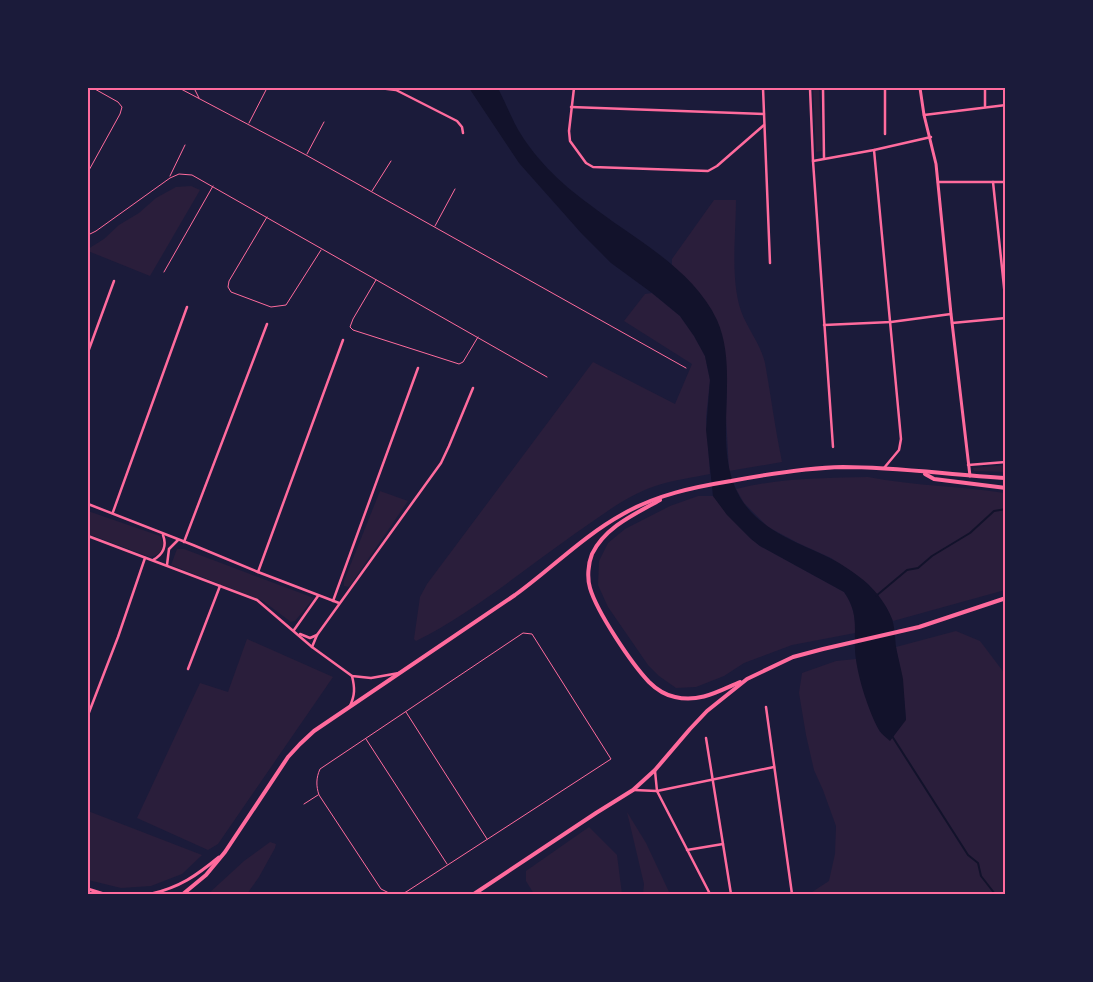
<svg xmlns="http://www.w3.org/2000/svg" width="1093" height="982" font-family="Barlow,sans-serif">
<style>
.green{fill:#2a1e3b}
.water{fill:#12122b}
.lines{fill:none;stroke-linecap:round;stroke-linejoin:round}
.stream{stroke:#12122b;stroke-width:2}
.service{stroke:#ff6b9d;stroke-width:1}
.minor{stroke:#ff6b9d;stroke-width:2.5}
.tertiary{stroke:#ff6b9d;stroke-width:3}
.secondary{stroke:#ff6b9d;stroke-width:4}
.neatline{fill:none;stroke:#ff6b9d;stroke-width:2}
</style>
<rect width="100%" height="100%" fill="#1b1b3a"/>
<!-- green -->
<g class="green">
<polygon points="813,88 819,88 822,151 816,152"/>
<polygon points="191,186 200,190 150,276 88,251 88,249 104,239 119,225 139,213 156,198 176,187"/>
<path d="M 714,200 L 736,200 C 736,234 730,278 741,311 C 747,328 761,345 765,363 C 771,396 775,429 782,462 L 729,471 L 726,416 L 727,382 L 720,330 L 716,319 L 702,297 L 672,265 L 672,259 Z"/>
<path d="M 652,293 L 680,316 L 694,336 L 705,356 L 710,380 L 706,418 L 710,474 C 689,478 667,481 647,489 C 620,500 597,519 573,535 C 522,571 472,613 416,641 L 414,639 L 420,597 L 427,584 L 593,362 L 675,404 L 692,364 L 624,321 L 645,294 Z"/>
<polygon points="1005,465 1005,472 974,471 973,468"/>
<path d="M 868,477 C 914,486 960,486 1005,493 L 1005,590 L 893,621 L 886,607 L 868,584 L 831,558 L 798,543 L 768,527 L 744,503 L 736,489 C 779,478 824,478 868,477 Z"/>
<polygon points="380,491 408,501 349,587 344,586 344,581"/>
<path d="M 698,496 L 713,496 C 727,514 742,532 760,546 L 844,592 C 853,605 856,617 855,633 L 792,645 L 744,663 L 724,676 L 696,687 L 676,688 L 659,676 L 648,665 L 608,607 L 598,585 L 599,561 L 608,543 L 625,529 L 670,506 Z"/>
<path d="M 88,511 L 160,536 L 164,545 C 160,553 159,555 150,557 L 88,534 Z"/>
<polygon points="177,549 184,549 314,598 295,621 291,622 263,601 171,565"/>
<polygon points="956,631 980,641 1005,674 1005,894 809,894 829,881 835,854 836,826 823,790 814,770 806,735 799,693 802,673 836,661 856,659 870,709 880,732 906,719 902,678 896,647"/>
<polygon points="247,639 333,677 218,844 208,850 137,818 200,683 228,692"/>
<polygon points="88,811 202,855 182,874 151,886 121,888 88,880"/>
<polygon points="627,812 646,843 670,894 643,894 644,884"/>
<polygon points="589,827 617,855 622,894 534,894 526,881 526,871"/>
<polygon points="270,842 276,844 275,848 259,877 247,894 208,894 244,861"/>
</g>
<!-- water -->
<path class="water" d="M 469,88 L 498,88 C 504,100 509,112 515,124 C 532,156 560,183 589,204 C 631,237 693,268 717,320 C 742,376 708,449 743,502 C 758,524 784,537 808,548 C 842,562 879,584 892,619 C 895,628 895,638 896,647 C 898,658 901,668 903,679 C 904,693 905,706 906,720 L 890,741 C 887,738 882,735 879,730 C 869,712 859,681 856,660 C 852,633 861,616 844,592 L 760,546 L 751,539 L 727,515 L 713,496 L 706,430 L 710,380 L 705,356 L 694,336 L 680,316 L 652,293 L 611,263 L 582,234 L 519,163 Z"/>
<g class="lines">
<!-- stream -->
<g class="stream">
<polyline points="876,596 907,570 918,568 932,556 970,533 994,511 1006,509"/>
<polyline points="892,736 968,855 978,863 981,876 995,894"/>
</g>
<!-- service -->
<g class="service">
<polyline points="129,88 165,88"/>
<polyline points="173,88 181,89 306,155 686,368"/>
<polyline points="194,88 199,98"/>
<polyline points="249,123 266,90"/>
<polyline points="307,154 324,122"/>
<polyline points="88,172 120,114 122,107 118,102 93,88"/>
<polyline points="170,176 185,145"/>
<polyline points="372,191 391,161"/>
<polyline points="267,217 229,281 228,287 231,292 271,307 286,305 321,250"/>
<polyline points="435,226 455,189"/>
<polyline points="88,235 96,231 170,178 179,174 192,175 547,377"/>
<polyline points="164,272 213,186"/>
<polyline points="376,280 353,319 350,327 353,330 459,364 463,362 478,337"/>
<polyline points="406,712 487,839"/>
<polyline points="366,739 447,864"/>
<polyline points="304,804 318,795"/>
<path d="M 391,894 L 381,889 L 319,795 C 316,786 316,778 320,769 L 523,633 L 532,634 L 611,759 L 406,892 L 400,894"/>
</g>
<!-- minor -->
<g class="minor">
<polyline points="379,88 396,90 457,121 462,127 463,133"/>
<polyline points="520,88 540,88"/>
<polyline points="574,88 569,131 570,141 586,163 593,167 708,171 717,166 764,125"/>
<polyline points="763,88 770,263"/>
<polyline points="810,88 813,161 833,447"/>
<polyline points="823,88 824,158"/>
<polyline points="985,88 985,106"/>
<polyline points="571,107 764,114"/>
<polyline points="924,115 1006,105"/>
<polyline points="885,134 885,88"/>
<polyline points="874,150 901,439 899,450 884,468"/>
<polyline points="813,161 874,150 931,137"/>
<polyline points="938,182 1006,182"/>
<polyline points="993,182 1006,306"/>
<polyline points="952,323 1006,318"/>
<polyline points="824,325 891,322 951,314"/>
<polyline points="88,352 114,281"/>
<polyline points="968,465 1006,462"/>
<polyline points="88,504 193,545 258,572 339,603"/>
<polyline points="113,512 187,307"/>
<polyline points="88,536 257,600 312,647 352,676 371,678 399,673"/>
<polyline points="184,542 267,324"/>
<path d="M 153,560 C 164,554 167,546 163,535"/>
<polyline points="167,565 169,549 178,540"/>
<polyline points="258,572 343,340"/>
<polyline points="333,601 418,368"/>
<polyline points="294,630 318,596"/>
<polyline points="300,634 310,638 317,635"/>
<polyline points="312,647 317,635 441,463 449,446 473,388"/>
<polyline points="188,669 220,586"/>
<path d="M 350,706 C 355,695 355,688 352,676"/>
<polyline points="766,707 792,894"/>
<polyline points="88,715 118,637 145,558"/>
<polyline points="706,738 731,894"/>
<polyline points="655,771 657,791 710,894"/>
<polyline points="634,790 657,791 774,767"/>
<polyline points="687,850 723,844"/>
</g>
<!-- tertiary -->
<g class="tertiary">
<polyline points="920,88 924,115 936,164 951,314 970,476"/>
<polyline points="88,889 104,894"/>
<path d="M 151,894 C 180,887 196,876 219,857"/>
</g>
<!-- secondary -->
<g class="secondary">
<polyline points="925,474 934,479 1006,488"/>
<path d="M 660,500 C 635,514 605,527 592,554 C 588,564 587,578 590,588 C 597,612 631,663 649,682 C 656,689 665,695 675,697 C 699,703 719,691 740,682"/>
<path d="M 183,894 L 206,875 L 225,852 L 288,757 L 300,744 L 314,731 L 515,595 C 551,569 583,536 623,514 C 656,495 694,487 731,481 C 768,474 806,468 843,467 C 897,467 951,475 1006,478"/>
<polyline points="474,894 596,813 633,790 655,770 690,729 707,711 747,679 793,657 823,649 919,627 1006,598"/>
</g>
</g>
<!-- border -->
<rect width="1093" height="982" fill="none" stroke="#1b1b3a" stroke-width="178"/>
<rect x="89" y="89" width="915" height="804" class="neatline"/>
</svg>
